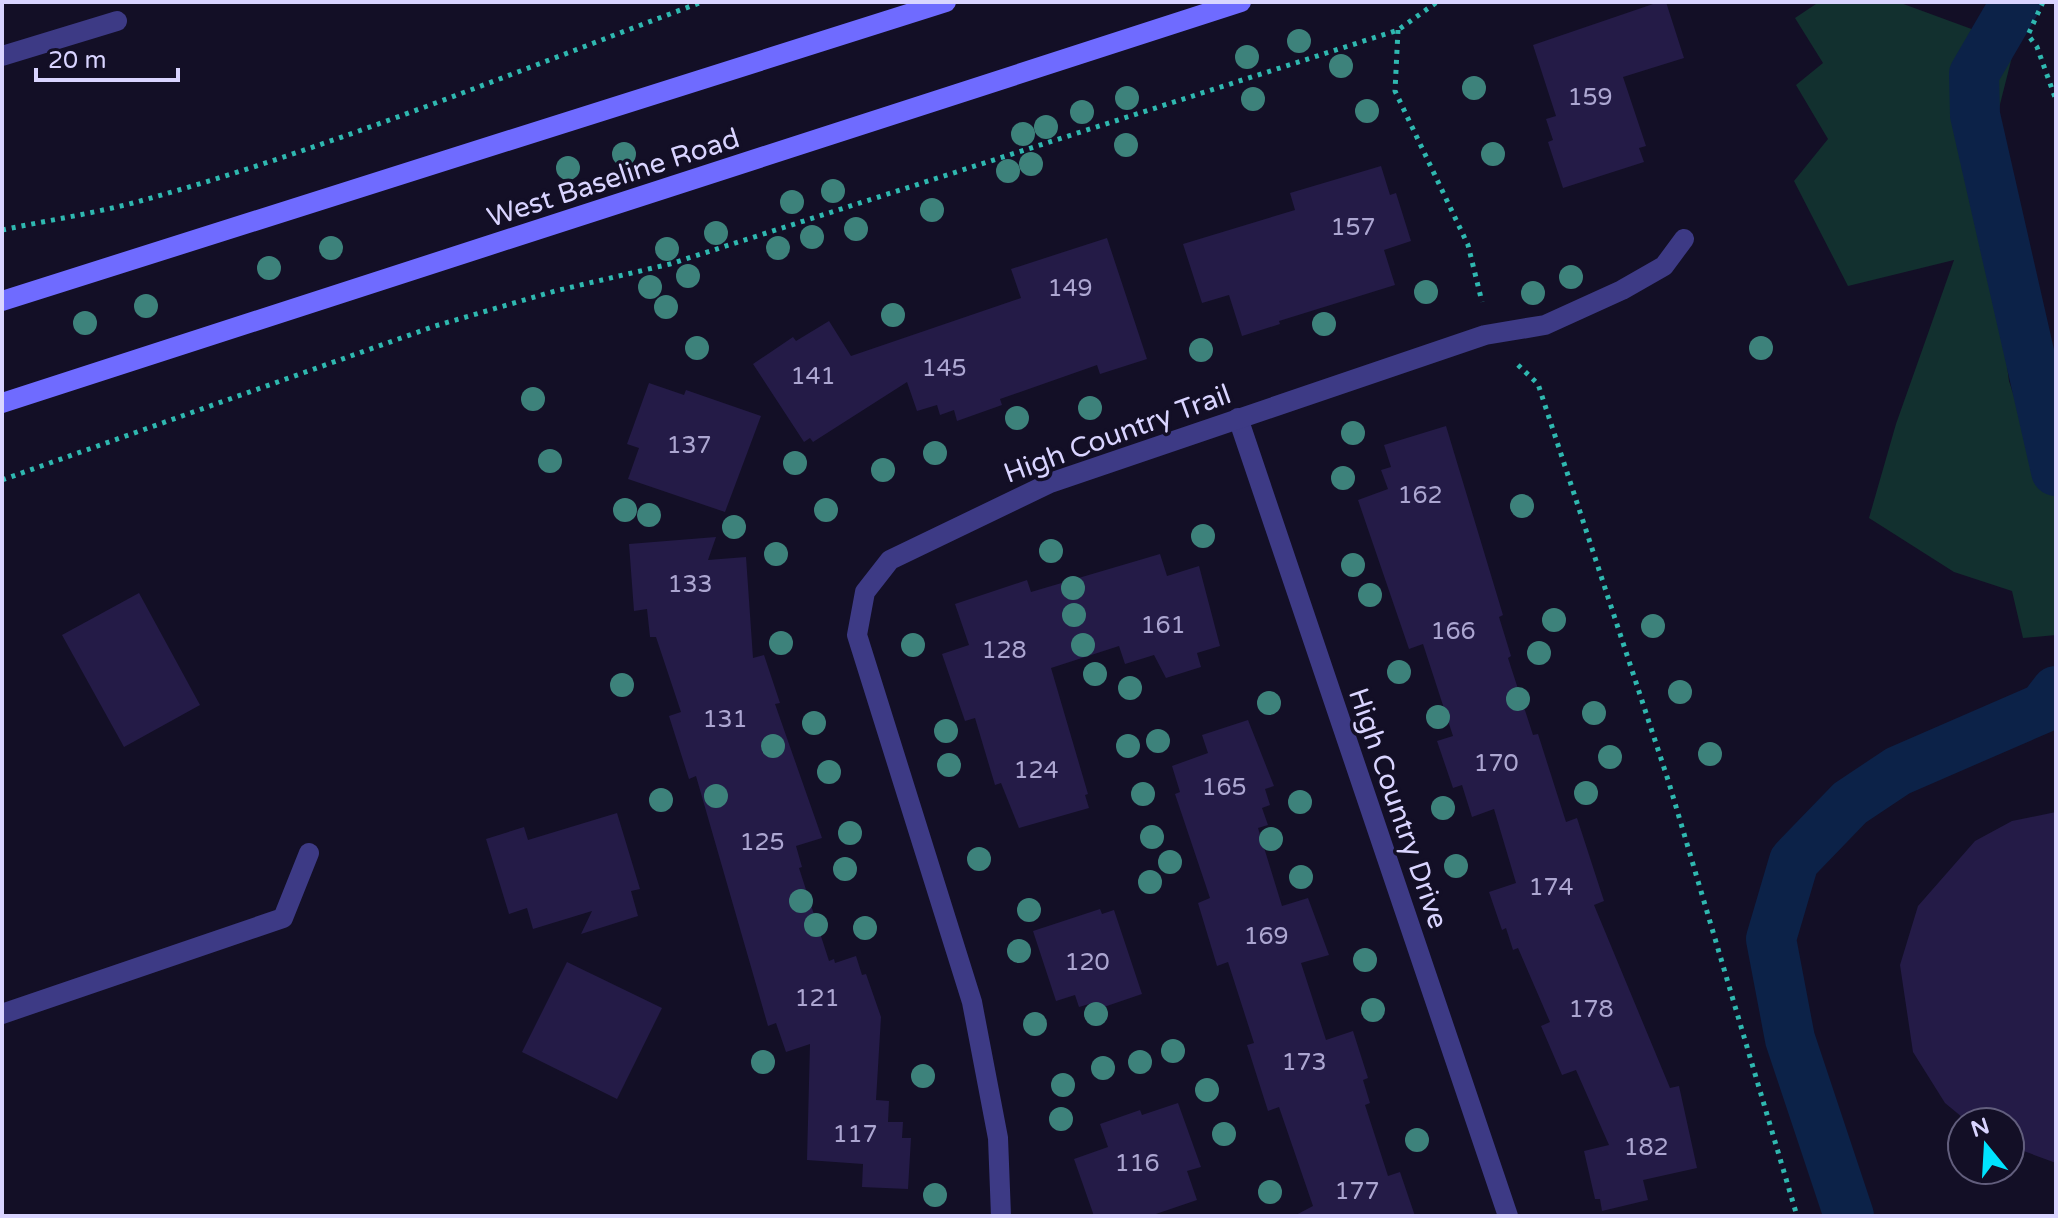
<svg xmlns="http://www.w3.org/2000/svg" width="2058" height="1218" font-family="'Varela Round',sans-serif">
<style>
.green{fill:#12302f}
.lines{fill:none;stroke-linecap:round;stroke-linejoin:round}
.canal{stroke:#0c2248;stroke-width:50}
.building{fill:#241b47}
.path{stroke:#2fb8b0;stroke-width:5;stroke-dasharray:4 6;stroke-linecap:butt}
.service{stroke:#3d3a85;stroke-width:20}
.minor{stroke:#3d3a85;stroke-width:20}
.secondary{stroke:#6f6bff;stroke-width:20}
.tree{fill:#3d827b}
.labels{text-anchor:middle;stroke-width:7;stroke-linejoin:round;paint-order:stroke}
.number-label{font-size:24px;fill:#aca6d1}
.street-label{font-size:28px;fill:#d9d4ff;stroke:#130f26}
</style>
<rect width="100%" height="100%" fill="#130f26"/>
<!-- green -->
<polygon class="green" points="1819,2 1898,2 2015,45 1997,116 1987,211 2009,381 2033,455 2056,477 2056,635 2023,638 2012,591 1954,572 1869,518 1896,424 1954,260 1848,286 1794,181 1828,139 1796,85 1823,63 1795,18"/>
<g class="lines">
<!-- canal -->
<g class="canal">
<polyline points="2016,2 1974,74 1975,115 2056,471"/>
<polyline points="1849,1216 1790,1039 1771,939 1794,861 1850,803 1898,771 2043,708 2056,691"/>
</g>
</g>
<!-- building -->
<g class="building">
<polygon points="1659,2 1666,2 1684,58 1623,77 1646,146 1639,148 1644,162 1563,188 1548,142 1553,140 1546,119 1556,116 1533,45"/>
<polygon points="1381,166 1390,195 1396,193 1411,241 1384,250 1395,285 1279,321 1280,324 1242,336 1229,295 1202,303 1183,244 1295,210 1290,193"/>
<polygon points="1107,238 1147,359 1100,374 1097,365 1000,399 1002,405 957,421 954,410 940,415 937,405 917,411 907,382 813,442 810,438 804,442 753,364 793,337 796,341 829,321 851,356 1021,298 1011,269"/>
<polygon points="649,383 684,395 686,390 761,416 725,512 628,479 639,448 627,444"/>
<polygon points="1446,426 1503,615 1499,617 1511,656 1508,658 1533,735 1538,734 1566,822 1577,818 1604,901 1594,905 1670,1088 1679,1086 1697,1168 1643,1180 1648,1200 1602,1211 1600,1199 1595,1199 1584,1151 1609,1145 1576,1070 1562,1075 1541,1026 1550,1022 1518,948 1513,950 1506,928 1502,930 1489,892 1516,883 1494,809 1472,817 1462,785 1453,788 1437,741 1453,736 1423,644 1409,649 1358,500 1388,489 1381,470 1391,467 1384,445"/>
<polygon points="716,537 708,560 746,557 753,658 764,655 780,703 775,704 822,838 796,846 802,867 799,868 829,961 834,959 835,963 856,956 862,975 866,974 881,1017 876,1100 889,1101 888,1122 903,1122 902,1138 911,1138 908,1189 862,1187 863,1164 807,1160 810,1044 786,1052 776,1023 768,1026 696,776 689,779 669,716 681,712 656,637 650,637 647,609 634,611 629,544"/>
<polygon points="1160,554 1167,576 1199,566 1220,646 1197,653 1201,667 1166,678 1154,655 1125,664 1119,646 1051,668 1088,794 1085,795 1089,808 1019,828 1001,783 995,785 975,718 965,721 942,654 969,645 955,604 1027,580 1031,592"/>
<polygon points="139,593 200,705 124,747 62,635"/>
<polygon points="1248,720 1274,786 1265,789 1270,805 1262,808 1268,825 1258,828 1282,906 1308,898 1329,955 1301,963 1326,1040 1353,1031 1368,1078 1363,1080 1370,1103 1365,1105 1388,1176 1400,1172 1415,1216 1294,1216 1313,1206 1279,1107 1268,1111 1247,1045 1254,1043 1228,962 1217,966 1198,903 1210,898 1175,794 1180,792 1172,766 1208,753 1202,735"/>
<polygon points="2056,812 2056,1163 2010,1146 2010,1122 1968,1122 1945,1103 1913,1052 1900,965 1918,906 1975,841 2012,821"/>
<polygon points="617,813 640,889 631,891 638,916 581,934 592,911 533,929 527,908 509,914 486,839 524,827 528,840"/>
<polygon points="1100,909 1102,914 1114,910 1142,994 1098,1009 1096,1002 1079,1007 1075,995 1056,1001 1033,931"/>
<polygon points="567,962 662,1008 617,1099 522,1052"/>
<polygon points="1178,1103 1201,1167 1187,1171 1197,1200 1150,1216 1094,1216 1074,1159 1108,1147 1100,1124 1140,1110 1142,1115"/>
</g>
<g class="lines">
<!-- path -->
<g class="path">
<polyline points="2043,2 2028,35 2037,47 2056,100"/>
<polyline points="1398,30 1395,91 1468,245 1482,302"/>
<path d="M 2,230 C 45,221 90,214 133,203 C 327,150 514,72 702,2"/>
<polyline points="1518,365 1538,384 1669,783 1797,1216"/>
<polyline points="2,480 435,326 555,291 670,264 1398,30 1437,2"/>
</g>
<!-- service -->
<polyline class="service" points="2,56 117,21"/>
<!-- minor -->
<g class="minor">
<polyline points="1238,418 1508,1216"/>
<polyline points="2,1014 283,918 309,853"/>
<polyline points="1001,1216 998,1138 972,1002 857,635 865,592 890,560 1050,483 1485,335 1545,325 1622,290 1664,266 1684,239"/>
</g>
<!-- secondary -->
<g class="secondary">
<polyline points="2,301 946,2"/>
<polyline points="2,403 1241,2"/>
</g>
</g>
<!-- trees -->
<g class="tree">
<circle cx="1299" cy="41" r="12"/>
<circle cx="1247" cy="57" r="12"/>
<circle cx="1341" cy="66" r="12"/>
<circle cx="1474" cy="88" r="12"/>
<circle cx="1127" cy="98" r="12"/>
<circle cx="1253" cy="99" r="12"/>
<circle cx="1367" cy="111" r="12"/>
<circle cx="1082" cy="112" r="12"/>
<circle cx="1046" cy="127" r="12"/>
<circle cx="1023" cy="134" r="12"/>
<circle cx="1126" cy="145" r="12"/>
<circle cx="624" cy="154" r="12"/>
<circle cx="1493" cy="154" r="12"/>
<circle cx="1031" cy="164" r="12"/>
<circle cx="568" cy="168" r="12"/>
<circle cx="1008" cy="171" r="12"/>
<circle cx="833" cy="191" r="12"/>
<circle cx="792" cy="202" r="12"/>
<circle cx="932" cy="210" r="12"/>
<circle cx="856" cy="229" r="12"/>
<circle cx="716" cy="233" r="12"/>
<circle cx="812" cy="237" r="12"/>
<circle cx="331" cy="248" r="12"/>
<circle cx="778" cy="248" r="12"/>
<circle cx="667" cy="249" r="12"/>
<circle cx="269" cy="268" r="12"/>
<circle cx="688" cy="276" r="12"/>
<circle cx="1571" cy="277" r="12"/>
<circle cx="650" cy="287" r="12"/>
<circle cx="1426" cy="292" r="12"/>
<circle cx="1533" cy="293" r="12"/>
<circle cx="146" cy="306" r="12"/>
<circle cx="666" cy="307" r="12"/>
<circle cx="893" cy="315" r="12"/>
<circle cx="85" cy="323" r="12"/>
<circle cx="1324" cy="324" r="12"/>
<circle cx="697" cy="348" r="12"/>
<circle cx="1761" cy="348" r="12"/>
<circle cx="1201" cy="350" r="12"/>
<circle cx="533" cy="399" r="12"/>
<circle cx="1090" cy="408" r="12"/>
<circle cx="1017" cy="418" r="12"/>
<circle cx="1353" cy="433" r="12"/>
<circle cx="935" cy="453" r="12"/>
<circle cx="550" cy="461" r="12"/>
<circle cx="795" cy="463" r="12"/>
<circle cx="883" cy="470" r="12"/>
<circle cx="1343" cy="478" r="12"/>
<circle cx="1522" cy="506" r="12"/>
<circle cx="625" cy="510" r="12"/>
<circle cx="826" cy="510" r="12"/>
<circle cx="649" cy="515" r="12"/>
<circle cx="734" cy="527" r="12"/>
<circle cx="1203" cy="536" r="12"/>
<circle cx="1051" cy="551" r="12"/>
<circle cx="776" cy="554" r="12"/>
<circle cx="1353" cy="565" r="12"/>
<circle cx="1073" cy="588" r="12"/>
<circle cx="1370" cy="595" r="12"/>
<circle cx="1074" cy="615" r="12"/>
<circle cx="1554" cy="620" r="12"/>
<circle cx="1653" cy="626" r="12"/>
<circle cx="781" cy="643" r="12"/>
<circle cx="913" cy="645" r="12"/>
<circle cx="1083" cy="645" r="12"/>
<circle cx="1539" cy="653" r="12"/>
<circle cx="1399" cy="672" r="12"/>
<circle cx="1095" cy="674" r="12"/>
<circle cx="622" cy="685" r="12"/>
<circle cx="1130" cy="688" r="12"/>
<circle cx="1680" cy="692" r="12"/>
<circle cx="1518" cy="699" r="12"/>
<circle cx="1269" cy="703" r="12"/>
<circle cx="1594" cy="713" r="12"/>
<circle cx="1438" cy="717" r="12"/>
<circle cx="814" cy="723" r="12"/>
<circle cx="946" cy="731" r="12"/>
<circle cx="1158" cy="741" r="12"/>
<circle cx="773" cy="746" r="12"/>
<circle cx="1128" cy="746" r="12"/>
<circle cx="1710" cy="754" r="12"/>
<circle cx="1610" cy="757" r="12"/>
<circle cx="949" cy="765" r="12"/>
<circle cx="829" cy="772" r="12"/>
<circle cx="1586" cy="793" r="12"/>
<circle cx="1143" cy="794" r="12"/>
<circle cx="716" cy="796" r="12"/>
<circle cx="661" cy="800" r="12"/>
<circle cx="1300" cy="802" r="12"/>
<circle cx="1443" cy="808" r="12"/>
<circle cx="850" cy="833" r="12"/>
<circle cx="1152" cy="837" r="12"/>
<circle cx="1271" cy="839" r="12"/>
<circle cx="979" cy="859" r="12"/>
<circle cx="1170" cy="862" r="12"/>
<circle cx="1456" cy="866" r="12"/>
<circle cx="845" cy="869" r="12"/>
<circle cx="1301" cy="877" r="12"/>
<circle cx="1150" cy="882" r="12"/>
<circle cx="801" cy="901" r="12"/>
<circle cx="1029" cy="910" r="12"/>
<circle cx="816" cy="925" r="12"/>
<circle cx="865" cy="928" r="12"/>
<circle cx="1019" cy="951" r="12"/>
<circle cx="1365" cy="960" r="12"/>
<circle cx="1373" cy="1010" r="12"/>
<circle cx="1096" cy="1014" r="12"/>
<circle cx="1035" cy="1024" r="12"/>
<circle cx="1173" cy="1051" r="12"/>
<circle cx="763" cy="1062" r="12"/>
<circle cx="1140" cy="1062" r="12"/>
<circle cx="1103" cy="1068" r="12"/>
<circle cx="923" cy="1076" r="12"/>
<circle cx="1063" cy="1085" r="12"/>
<circle cx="1207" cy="1090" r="12"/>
<circle cx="1061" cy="1119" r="12"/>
<circle cx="1224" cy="1134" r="12"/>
<circle cx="1417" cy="1140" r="12"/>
<circle cx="1270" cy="1192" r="12"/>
<circle cx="935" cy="1195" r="12"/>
</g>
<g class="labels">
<!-- number labels -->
<g class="number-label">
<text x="1590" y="105">159</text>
<text x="1353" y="235">157</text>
<text x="1070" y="296">149</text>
<text x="944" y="376">145</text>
<text x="813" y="384">141</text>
<text x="689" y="453">137</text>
<text x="1420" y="503">162</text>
<text x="690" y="592">133</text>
<text x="1163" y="633">161</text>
<text x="1453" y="639">166</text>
<text x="1004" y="658">128</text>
<text x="725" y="727">131</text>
<text x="1496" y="771">170</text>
<text x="1036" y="778">124</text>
<text x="1224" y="795">165</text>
<text x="762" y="850">125</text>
<text x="1551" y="895">174</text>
<text x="1266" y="944">169</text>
<text x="1087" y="970">120</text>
<text x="817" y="1006">121</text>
<text x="1591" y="1017">178</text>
<text x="1304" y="1070">173</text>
<text x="855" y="1142">117</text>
<text x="1646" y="1155">182</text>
<text x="1137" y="1171">116</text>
<text x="1357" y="1199">177</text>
</g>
<!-- street labels -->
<g class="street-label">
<text transform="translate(613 177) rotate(-18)" y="10">West Baseline Road</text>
<text transform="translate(1117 433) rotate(-20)" y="10">High Country Trail</text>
<text transform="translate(1399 808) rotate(71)" y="10">High Country Drive</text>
</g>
</g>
<!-- border -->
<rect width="2058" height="1218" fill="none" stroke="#d9d4ff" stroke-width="8"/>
<!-- north arrow -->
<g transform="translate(1986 1146) rotate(342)"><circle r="38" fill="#130f26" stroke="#625e7d" stroke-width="2"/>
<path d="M0-6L14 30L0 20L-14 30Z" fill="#00e5ff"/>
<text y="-12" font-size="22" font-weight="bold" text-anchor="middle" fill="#d9d4ff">N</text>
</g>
<!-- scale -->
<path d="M36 68v12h142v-12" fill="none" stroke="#d9d4ff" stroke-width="4"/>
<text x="48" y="68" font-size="24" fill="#d9d4ff" stroke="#130f26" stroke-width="6" paint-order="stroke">20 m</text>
</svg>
